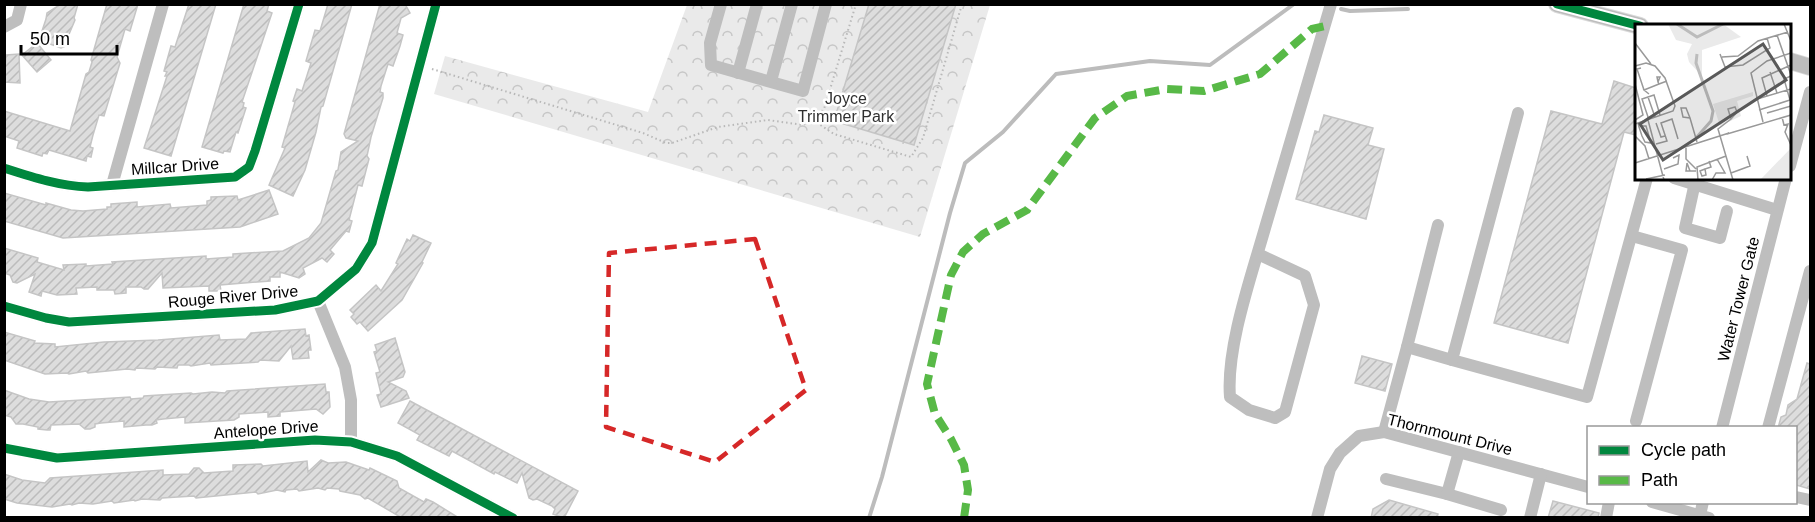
<svg xmlns="http://www.w3.org/2000/svg" width="1815" height="522" font-family="Arial,sans-serif">
<style>
.forest{fill:url(#forest-crowns)}
.lines{fill:none;stroke-linecap:round;stroke-linejoin:round}
.stream{stroke:#bcbcbc;stroke-width:4}
.building{fill:url(#building-hatch);stroke:#c5c5c5;stroke-width:1.5}
.major-casing{stroke:#dbdbdb;stroke-width:18}
.path{stroke:#b8b8b8;stroke-width:2;stroke-dasharray:1.5 3;stroke-linecap:butt}
.minor{stroke:#bebebe;stroke-width:12}
.major{stroke:#bdbdbd;stroke-width:16}
.quiet{stroke:#58b947;stroke-width:8;stroke-dasharray:15 8;stroke-linecap:butt}
.cycleway-casing{stroke:#fff;stroke-width:13}
.cycleway{stroke:#00873e;stroke-width:9}
.marked{fill:none;stroke:#d62828;stroke-width:4.5;stroke-dasharray:12 8;stroke-linejoin:round}
.labels{text-anchor:middle;stroke-width:5;stroke-linejoin:round;paint-order:stroke}
.park-label{font-size:16px;fill:#303030;stroke:#fff}
.street-label{font-size:16px;fill:#000;stroke:#fff}
.inset-river{fill:none;stroke:#bcbcbc;stroke-width:3}
.inset-road{fill:none;stroke:#999;stroke-width:1.5}
.view{fill:#595959;fill-opacity:0.15;stroke:#595959;stroke-width:3}
.inset-edge{fill:none;stroke:#000;stroke-width:3}
</style>
<defs>
<pattern id="forest-crowns" width="20" height="18" patternUnits="userSpaceOnUse" patternTransform="scale(1.5)"><rect width="20" height="18" fill="#eaeaea"/><path d="M2 6a3 3 0 1 1 6 0M12 15a3 3 0 1 1 6 0" fill="none" stroke="#c7c7c7"/></pattern>
<pattern id="building-hatch" width="6" height="6" patternUnits="userSpaceOnUse" patternTransform="scale(1.5)"><rect width="6" height="6" fill="#ddd"/><path d="M-1 1l2-2M0 6l6-6M5 7l2-2" fill="none" stroke="#bcbcbc"/></pattern>
</defs>
<rect width="100%" height="100%" fill="#fff"/>
<!-- forest -->
<polygon class="forest" points="687,5 990,5 920,237 434,94 445,56 648,112"/>
<g class="lines">
<!-- stream -->
<g class="stream">
<polyline points="1341,9 1350,11 1408,9"/>
<polyline points="869,518 882,477 950,213 965,163 1003,132 1056,74 1150,61 1210,65 1294,4"/>
</g>
</g>
<!-- building -->
<g class="building">
<polygon points="61,4 78,4 74,18 75,20 67,39 66,46 61,48 39,40 46,19 47,13"/>
<polygon points="107,4 138,4 130,31 125,29 117,57 120,63 104,116 99,115 93,135 90,147 93,148 91,157 87,156 86,161 49,150 47,154 43,153 42,156 17,148 19,141 4,136 4,111 70,131 86,74 89,72 92,62 91,60"/>
<polygon points="189,4 216,4 171,156 144,148 167,76 165,76 167,72 164,71 171,46 175,47"/>
<polygon points="244,4 269,4 267,11 272,13 242,102 244,103 243,107 246,108 238,133 236,132 230,152 224,151 223,153 202,147"/>
<polygon points="328,4 352,4 323,106 321,107 316,132 305,170 293,196 269,185 285,148 282,147 295,102 293,101 297,89 302,91 311,63 306,61 315,30 320,31"/>
<polygon points="380,4 405,4 410,13 401,18 397,33 403,35 400,46 393,66 388,64 381,86 380,92 383,93 383,98 371,137 367,156 369,159 362,186 358,185 349,220 352,221 349,232 346,231 330,250 334,254 327,262 322,258 303,268 305,274 299,278 280,272 280,277 270,277 270,281 220,285 221,291 209,291 209,286 163,288 162,273 148,289 144,289 141,287 126,287 126,293 115,294 114,290 97,290 97,287 76,288 77,294 57,295 42,291 41,296 29,292 35,274 17,283 13,282 10,275 4,273 4,248 38,258 37,262 64,270 63,265 86,264 86,266 113,264 112,262 206,256 206,259 233,257 233,254 283,251 309,238 321,223 336,171 338,170 341,152 358,141 346,138 344,134"/>
<polygon points="869,4 956,4 914,145 834,121"/>
<polygon points="37,43 51,60 37,72 22,55"/>
<polygon points="19,54 20,83 4,82 6,55"/>
<polygon points="1614,81 1636,88 1636,135 1624,132 1568,343 1494,323 1551,111 1602,124"/>
<polygon points="1324,115 1373,128 1368,145 1384,149 1366,219 1296,199 1315,131 1319,132"/>
<polygon points="269,190 278,214 240,227 63,238 4,221 4,193 46,205 46,203 71,210 83,211 107,209 107,207 111,207 111,204 137,202 137,207 170,204 171,208 207,205 207,201 211,200 211,197 237,196 238,200"/>
<polygon points="413,235 431,243 422,262 423,263 402,300 368,331 360,322 357,324 351,317 354,314 350,310 376,285 381,291 398,264 396,263 407,239 410,241"/>
<polygon points="305,329 306,336 309,335 311,350 308,350 309,358 293,359 291,346 279,361 260,360 258,362 211,365 210,363 191,366 189,365 178,365 177,368 157,367 155,369 136,368 135,370 127,369 88,373 86,371 69,374 67,373 45,374 4,360 4,332 35,341 34,343 55,344 55,347 104,342 158,340 219,335 220,340 246,339 251,333"/>
<polygon points="395,338 405,372 403,377 388,382 406,391 409,398 381,407 377,395 381,394 376,373 380,372 374,352 377,351 375,345"/>
<polygon points="1362,356 1392,364 1385,391 1355,383"/>
<polygon points="1807,363 1810,364 1810,489 1796,485 1796,428 1778,428 1781,417 1786,415 1788,405 1797,399"/>
<polygon points="325,384 326,392 329,392 330,407 323,414 316,409 280,412 280,416 268,417 268,412 239,414 239,417 234,420 185,423 185,417 163,419 156,420 157,423 152,425 146,425 124,427 124,421 101,423 95,424 95,427 90,429 85,429 79,424 51,425 50,430 47,430 38,429 38,427 23,424 16,424 11,417 4,415 4,390 29,399 49,402 130,397 131,399 143,398 144,396 191,393 193,394 212,392 225,393 227,391"/>
<polygon points="410,401 578,491 564,518 553,514 555,509 552,506 537,499 533,500 529,498 522,473 517,483 495,472 494,474 452,451 449,456 417,440 420,435 398,423"/>
<polygon points="321,460 328,463 346,462 369,470 370,468 397,481 399,488 424,502 426,499 433,502 459,518 402,518 368,498 365,499 360,495 340,491 339,489 327,488 325,490 318,488 299,491 297,489 286,490 285,492 277,490 258,494 256,492 196,498 194,496 162,498 160,500 142,499 135,501 134,500 114,503 112,501 93,504 79,503 72,505 70,504 52,507 17,503 4,499 4,474 22,480 45,483 50,478 163,470 163,475 189,474 194,468 199,468 204,473 233,471 233,465 261,464 263,466 307,461 308,472"/>
<polygon points="1389,500 1438,514 1437,518 1371,518 1373,509"/>
<polygon points="1553,501 1599,513 1598,518 1548,518"/>
</g>
<g class="lines">
<defs>
<g id="major">
<polyline points="1557,4 1640,26"/>
<polyline points="1790,61 1810,67"/>
</g>
</defs>
<!-- major casing -->
<use href="#major" class="major-casing"/>
<!-- path -->
<g class="path">
<polyline points="432,69 643,133 666,143 672,143 718,127 768,120 803,125 813,120 824,109 856,4"/>
<polyline points="813,120 834,134 911,157 923,138 962,4"/>
</g>
<!-- minor -->
<g class="minor">
<polyline points="721,4 710,43 711,65 803,91 826,4"/>
<polyline points="4,27 17,20 21,4"/>
<polyline points="738,73 757,4"/>
<polyline points="771,81 792,4"/>
<polyline points="1518,113 1452,360 1587,397 1647,178"/>
<polyline points="1790,166 1810,92"/>
<path d="M 4,168 C 32,177 59,186 88,187 L 235,177 L 249,167 L 255,151 L 299,4"/>
<polyline points="1674,178 1777,210"/>
<polyline points="1696,178 1685,228 1720,238 1727,211"/>
<polyline points="112,185 163,4"/>
<polyline points="1438,225 1407,347 1452,360"/>
<polyline points="1632,236 1682,250 1636,421"/>
<path d="M 1258,254 L 1305,276 L 1314,305 L 1285,412 L 1275,418 L 1249,410 L 1230,397 C 1226,348 1251,277 1265,228 C 1287,154 1309,79 1331,4"/>
<polyline points="318,301 345,367 351,400 351,442"/>
<polyline points="4,306 46,318 69,322 275,310 318,301 356,269 372,243 436,4"/>
<polyline points="1722,428 1786,178"/>
<polyline points="1768,428 1810,271"/>
<polyline points="1384,432 1407,347"/>
<polyline points="4,448 57,458 315,440 351,442 397,456 513,518"/>
<polyline points="1386,479 1447,494 1459,452"/>
<polyline points="1447,494 1501,510"/>
<polyline points="1796,497 1810,500"/>
<polyline points="1652,502 1709,518"/>
<polyline points="1700,515 1703,502"/>
<polyline points="1317,518 1330,469 1340,453 1359,436 1384,432 1588,487"/>
<polyline points="1530,518 1541,474"/>
<polyline points="1606,518 1609,502"/>
</g>
<!-- major -->
<use href="#major" class="major"/>
<!-- quiet -->
<polyline class="quiet" points="964,518 968,490 964,465 951,439 935,414 927,384 951,275 963,252 983,234 1027,210 1095,118 1127,96 1166,89 1204,91 1260,74 1312,29 1325,26"/>
<defs>
<g id="cycleway">
<polyline points="1557,4 1640,26"/>
<path d="M 4,168 C 32,177 59,186 88,187 L 235,177 L 249,167 L 255,151 L 299,4"/>
<polyline points="4,306 46,318 69,322 275,310 318,301 356,269 372,243 436,4"/>
<polyline points="4,448 57,458 315,440 351,442 397,456 513,518"/>
</g>
</defs>
<!-- cycleway casing -->
<use href="#cycleway" class="cycleway-casing"/>
<!-- cycleway -->
<use href="#cycleway" class="cycleway"/>
</g>
<!-- marked area -->
<path class="marked" d="M 755,239 L 806,390 L 715,462 L 606,427 L 609,253 Z"/>
<g class="labels">
<!-- park labels -->
<g class="park-label">
<text x="846" y="104">Joyce<tspan x="846" dy="18">Trimmer Park</tspan></text>
</g>
<!-- street labels -->
<g class="street-label">
<text transform="translate(175 166) rotate(-4)" y="6">Millcar Drive</text>
<text transform="translate(233 296) rotate(-5)" y="6">Rouge River Drive</text>
<text transform="translate(1738 299) rotate(-76)" y="6">Water Tower Gate</text>
<text transform="translate(266 429) rotate(-4)" y="6">Antelope Drive</text>
<text transform="translate(1450 434) rotate(14)" y="6">Thornmount Drive</text>
</g>
</g>
<!-- overview -->
<g transform="translate(1635 24)">
<rect width="156" height="156" fill="#fff"/>
<path d="M 156,124 L 156,156 L 125,156 Z" fill="#eaeaea"/>
<path d="M 33,0 L 88,0 L 106,13 L 67,26 L 67,52 L 54,38 L 52,30 L 57,20 L 41,16 ZM 118,68 L 118,72 L 102,77 L 106,92 L 85,102 L 78,80 Z" fill="#eaeaea"/>
<path class="inset-river" d="M 42,0 L 62,13 L 88,0M 61,114 L 76,97 L 78,87 L 61,39 L 62,30"/>
<path class="inset-road" d="M 149,0 L 156,17M 142,11 L 156,51M 0,19 L 16,40M 85,30 L 90,43 L 108,41 L 135,24 L 132,14M 87,33 L 103,32 L 123,17 L 153,8M 0,42 L 11,39 L 20,42 L 30,54 L 40,82 L 38,87 L 0,100M 6,44 L 2,45 L 9,66M 135,48 L 142,69M 23,58 L 25,53 L 22,53 L 23,58 L 24,60 L 32,57M 0,60 L 8,91 L 0,96M 14,70 L 9,66 L 24,60M 132,72 L 127,54 L 156,41M 13,73 L 20,93M 122,75 L 156,65M 124,86 L 155,76 L 149,55 L 156,52M 132,89 L 156,82M 147,93 L 149,101 L 153,100 L 150,108 L 156,121M 55,94 L 48,93 L 46,84 L 51,84 L 55,94 L 62,118M 96,95 L 102,88 L 100,83 L 93,85 L 96,95 L 83,105 L 98,156M 13,96 L 29,156M 14,96 L 7,75 L 19,71 L 25,91M 128,98 L 116,49 L 132,37 L 156,29M 3,99 L 4,103 L 7,112 L 10,118 L 16,119 L 11,102 L 4,102M 21,99 L 26,113 L 30,112M 92,110 L 156,91M 0,112 L 10,122 L 14,135M 21,120 L 32,117 L 26,99 L 37,95 L 43,115M 51,122 L 51,135 L 61,145M 0,139 L 94,109M 29,145 L 43,140 L 44,131 L 38,134M 70,145 L 65,147 L 67,152 L 71,151 L 70,145 L 76,143 L 74,137M 55,147 L 52,139 L 51,147 L 61,147M 96,149 L 115,142 L 112,132M 11,155 L 30,151M 63,156 L 62,143 L 91,132M 77,156 L 81,149 L 90,149 L 82,135"/>
<path class="view" d="M 128,20 L 151,56 L 28,136 L 5,100 Z"/>
<rect width="156" height="156" class="inset-edge"/>
</g>
<!-- border -->
<rect width="1815" height="522" fill="none" stroke="#000000" stroke-width="12"/>
<!-- legend -->
<rect x="1587" y="426" width="210" height="78" fill="#ffffff" stroke="#999999" stroke-width="1.5"/>
<rect x="1599" y="446" width="30" height="9" fill="#00873e" stroke="#999999" stroke-width="1.5"/>
<text x="1641" y="456" font-size="18" fill="#000000">Cycle path</text>
<rect x="1599" y="476" width="30" height="9" fill="#58b947" stroke="#999999" stroke-width="1.5"/>
<text x="1641" y="486" font-size="18" fill="#000000">Path</text>
<!-- scale -->
<path d="M21 45v9h96v-9" fill="none" stroke="#000000" stroke-width="3"/>
<text x="30" y="45" font-size="18" fill="#000000" stroke="#ffffff" stroke-width="4.5" paint-order="stroke">50 m</text>
</svg>
